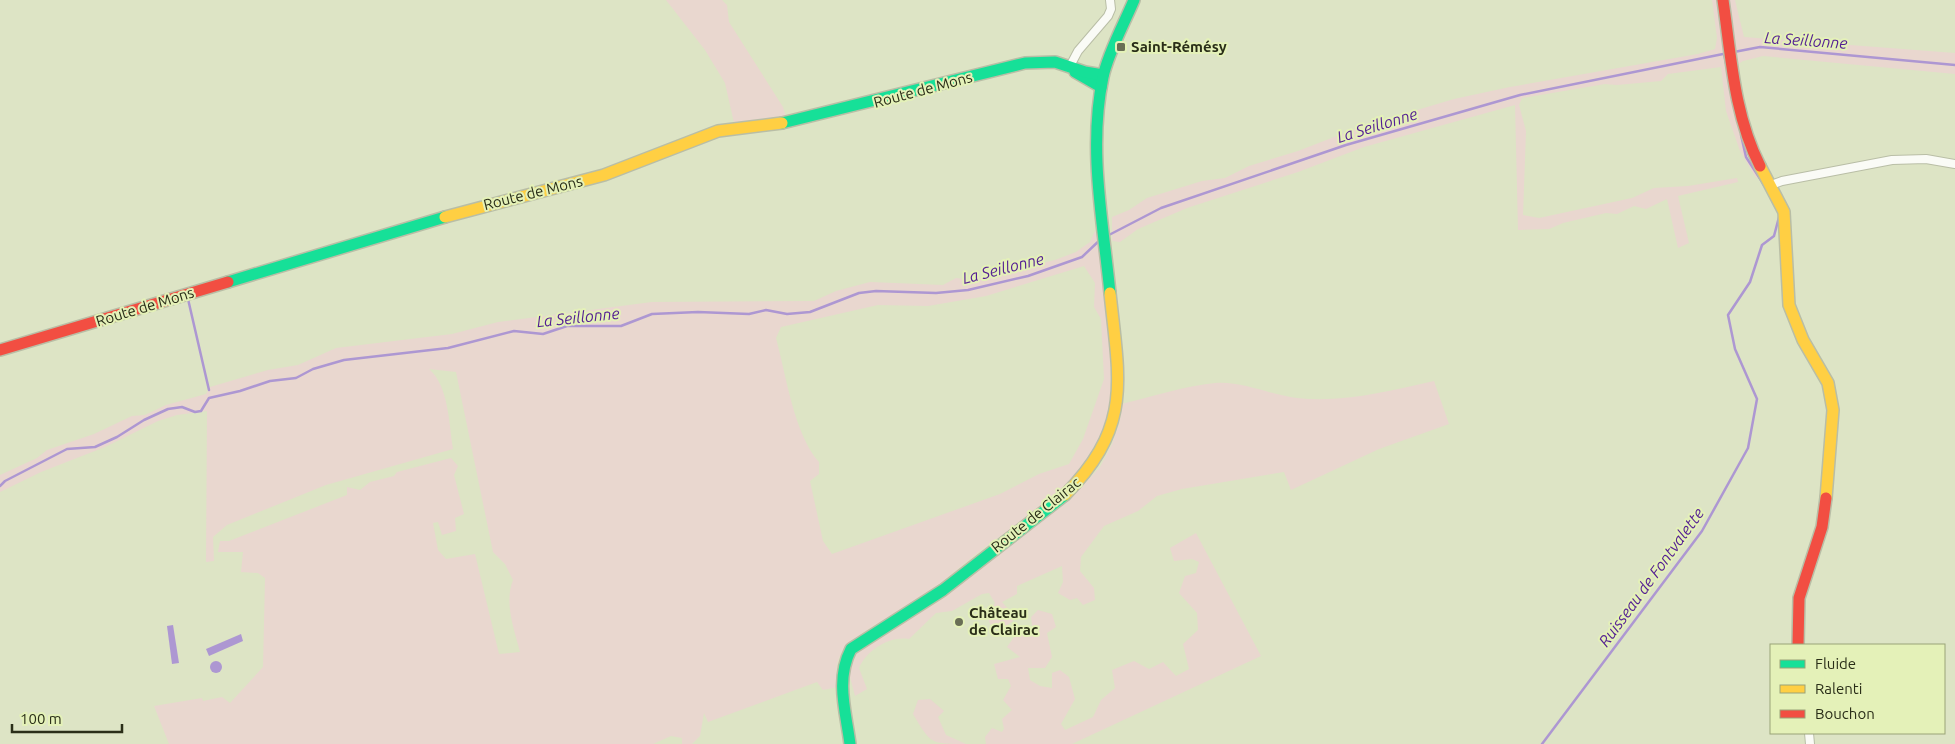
<svg xmlns="http://www.w3.org/2000/svg" width="1955" height="744" font-family="Ubuntu,sans-serif">
<style>
.green{fill:#e9d7cf;fill-rule:evenodd}
.water{fill:#ad97d2}
.lines{fill:none;stroke-linecap:round;stroke-linejoin:round}
.stream{stroke:#ad97d2;stroke-width:2.5}
.street-casing{stroke:#b9bea6;stroke-width:10}
.fast-casing{stroke:#b9bea6;stroke-width:14}
.slow-casing{stroke:#b9bea6;stroke-width:14}
.jam-casing{stroke:#b9bea6;stroke-width:14}
.street{stroke:#fafbf6;stroke-width:8}
.fast{stroke:#16e098;stroke-width:11}
.slow{stroke:#ffcf43;stroke-width:11}
.jam{stroke:#f24e42;stroke-width:11}
.poi-dot{fill:#696e55;stroke:#e4f1b8;stroke-width:2}
.labels{text-anchor:middle;stroke-width:4;stroke-linejoin:round;paint-order:stroke}
.poi-label{font-size:15px;font-weight:bold;fill:#2a2e18;stroke:#e4f1b8;text-anchor:start}
.street-label{font-size:15px;fill:#2a2e18;stroke:#e4f1b8}
.water-label{font-size:16px;font-style:italic;fill:#531e93;stroke:#e4f1b8}
</style>
<rect width="100%" height="100%" fill="#dde4c5"/>
<!-- green -->
<g class="green">
<polygon points="666,0 722,0 727,5 729,22 783,107 786,117 776,120 734,123 725,83 705,50"/>
<polygon points="1712,0 1735,0 1744,37 1955,53 1955,74 1763,56 1743,61 1732,68 1746,150 1754,153 1764,175 1756,178 1740,151 1726,111 1721,67 1668,74 1661,81 1617,85 1605,84 1522,98 1519,105 1526,131 1523,215 1539,218 1632,198 1654,188 1688,186 1737,178 1738,182 1678,196 1689,243 1678,248 1667,199 1646,209 1634,206 1617,214 1606,213 1563,223 1549,229 1518,230 1515,105 1364,147 1298,172 1187,208 1138,229 1120,242 1112,241 1112,217 1129,210 1147,198 1202,181 1225,178 1249,166 1298,151 1360,127 1454,99 1510,87 1698,54 1715,49 1717,38"/>
<path d="M 1095,231 L 1101,244 C 1108,306 1125,378 1100,438 C 1078,489 1022,519 980,551 C 958,568 938,587 914,602 C 893,616 858,631 843,651 C 835,662 836,674 838,687 L 823,690 L 817,682 L 708,722 L 704,713 L 700,736 L 692,744 L 682,744 L 682,738 L 671,736 L 653,744 L 169,744 L 154,706 L 202,698 L 203,701 L 222,697 L 230,703 L 263,667 L 265,578 L 258,573 L 241,572 L 243,552 L 218,552 L 220,541 L 229,541 L 347,495 L 347,487 L 360,490 L 370,482 L 394,476 L 397,472 L 451,458 L 458,466 L 454,475 L 464,514 L 455,518 L 456,531 L 442,535 L 438,522 L 433,523 L 438,550 L 446,559 L 475,554 L 499,654 L 520,652 C 514,628 504,603 513,580 L 505,564 L 493,552 L 456,372 L 429,369 C 449,386 449,425 453,449 L 326,485 L 227,525 L 213,537 L 214,561 L 206,562 L 207,411 L 177,415 L 158,421 L 105,447 L 41,472 L 0,492 L 0,475 L 37,458 L 47,450 L 94,434 L 132,416 L 145,415 L 166,405 L 206,394 L 210,387 L 268,370 L 298,365 L 336,348 L 452,334 L 498,322 L 652,302 L 814,301 L 836,291 L 870,282 L 943,285 L 956,278 L 972,280 L 1055,260 L 1076,252 L 1090,242 ZM 1084,266 L 1095,283 L 1094,307 L 1101,319 L 1104,379 L 1083,439 L 1069,464 L 1039,474 L 1000,494 L 832,554 L 823,541 L 810,481 L 819,474 L 819,462 C 794,434 786,375 776,338 L 781,327 L 878,305 L 928,306 L 986,296 Z"/>
<path d="M 1434,381 L 1449,424 L 1379,449 L 1291,490 L 1284,472 L 1182,489 L 1157,496 L 1138,511 L 1104,526 L 1081,557 L 1080,571 L 1094,588 L 1095,600 L 1083,605 L 1077,598 L 1070,600 L 1058,593 L 1063,582 L 1062,566 L 1017,586 L 1017,594 L 1002,602 L 1009,610 L 1013,621 L 1004,627 L 993,628 C 985,618 988,613 995,603 L 989,593 L 982,594 L 952,611 L 936,613 L 909,639 C 889,636 867,650 859,668 L 867,689 L 855,696 C 850,675 843,665 861,648 L 938,602 L 1075,494 L 1100,467 L 1112,444 L 1120,421 L 1121,404 C 1151,397 1185,386 1215,383 C 1243,381 1270,395 1297,398 C 1344,403 1388,391 1434,381 Z"/>
<polygon points="1196,533 1261,656 1072,744 986,744 985,737 992,728 1002,732 1004,729 1002,719 1012,710 1003,700 1011,686 1008,679 998,679 994,664 1020,657 1007,647 1017,633 1033,634 1031,617 1038,610 1052,614 1056,627 1047,633 1052,657 1045,668 1028,668 1030,680 1040,686 1052,688 1052,673 1060,670 1069,677 1075,699 1061,724 1065,730 1093,717 1101,700 1115,688 1112,670 1134,661 1149,669 1163,662 1176,676 1189,669 1183,644 1198,630 1197,613 1179,593 1185,576 1196,573 1199,562 1192,559 1174,561 1170,548"/>
<path d="M 930,699 L 944,711 L 938,717 L 946,735 L 966,744 C 930,744 931,744 913,714 L 918,700 Z"/>
</g>
<!-- water -->
<g class="water">
<polygon points="173,625 179,663 172,664 167,626"/>
<polygon points="241,634 243,641 209,656 206,649"/>
<circle cx="216" cy="667" r="6"/>
</g>
<g class="lines">
<!-- stream -->
<g class="stream">
<polyline points="1734,52 1760,47 1955,65"/>
<polyline points="1724,54 1730,81"/>
<polyline points="1741,135 1746,157 1766,188"/>
<polyline points="1107,236 1161,208 1346,145 1520,95 1728,53"/>
<polyline points="188,299 209,390"/>
<polyline points="0,486 5,481 67,449 95,447 117,437 144,420 168,409 182,407 195,412 201,411 209,398 240,391 270,381 296,378 313,369 344,360 448,348 514,331 543,334 567,326 621,326 652,314 698,312 749,314 766,310 787,314 810,312 859,293 876,291 936,293 968,290 1028,276 1082,257 1102,238"/>
<polyline points="1542,744 1702,531 1748,448 1757,399 1735,349 1728,315 1750,282 1762,245 1774,236 1779,217"/>
</g>
<defs>
<g id="street">
<polyline points="1069,68 1078,51 1108,16 1111,9 1110,0"/>
<polyline points="1771,185 1782,181 1892,160 1926,159 1955,164"/>
<polyline points="1809,733 1810,744"/>
</g>
<g id="fast">
<polyline points="1075,72 1101,87"/>
<polyline points="782,123 1025,63 1055,62 1085,72 1103,75"/>
<polyline points="228,282 445,217"/>
<path d="M 1110,293 C 1103,222 1088,148 1103,77 C 1108,53 1124,24 1134,0"/>
<path d="M 850,744 C 846,712 835,680 851,649 L 943,590 L 1065,495"/>
</g>
<g id="slow">
<polyline points="1760,166 1784,212 1789,305 1803,340 1828,383 1833,410 1826,498"/>
<polyline points="445,217 604,175 718,131 782,123"/>
<path d="M 1065,495 C 1133,426 1119,380 1110,293"/>
</g>
<g id="jam">
<path d="M 1723,0 C 1731,56 1734,115 1760,166"/>
<polyline points="0,350 228,282"/>
<polyline points="1798,645 1799,598 1822,527 1826,498"/>
</g>
</defs>
<!-- street casing -->
<use href="#street" class="street-casing"/>
<!-- fast casing -->
<use href="#fast" class="fast-casing"/>
<!-- slow casing -->
<use href="#slow" class="slow-casing"/>
<!-- jam casing -->
<use href="#jam" class="jam-casing"/>
<!-- street -->
<use href="#street" class="street"/>
<!-- fast -->
<use href="#fast" class="fast"/>
<!-- slow -->
<use href="#slow" class="slow"/>
<!-- jam -->
<use href="#jam" class="jam"/>
</g>
<!-- markers -->
<g class="poi-dot">
<rect x="1116" y="42" width="10" height="10" rx="2.5"/>
<circle cx="959" cy="622" r="5"/>
</g>
<g class="labels">
<!-- poi labels -->
<g class="poi-label">
<text x="1131" y="52">Saint-Rémésy</text>
<text x="969" y="618">Château<tspan x="969" dy="17">de Clairac</tspan></text>
</g>
<!-- street labels -->
<g class="street-label">
<text transform="translate(923 90) rotate(-15)" y="5">Route de Mons</text>
<text transform="translate(533 193) rotate(-14)" y="5">Route de Mons</text>
<text transform="translate(145 307) rotate(-17)" y="5">Route de Mons</text>
<text transform="translate(1036 515) rotate(-39)" y="5">Route de Clairac</text>
</g>
<!-- water labels -->
<g class="water-label">
<text transform="translate(1806 40) rotate(4)" y="6">La Seillonne</text>
<text transform="translate(1377 125) rotate(-17)" y="6">La Seillonne</text>
<text transform="translate(1003 268) rotate(-14)" y="6">La Seillonne</text>
<text transform="translate(578 317) rotate(-6)" y="6">La Seillonne</text>
<text transform="translate(1651 577) rotate(-54)" y="6">Ruisseau de Fontvalette</text>
</g>
</g>
<!-- legend -->
<rect x="1770" y="644" width="175" height="90" fill="#e4f1b8" stroke="#9aa378"/>
<rect x="1780" y="660" width="25" height="8" fill="#16e098" stroke="#9aa378"/>
<text x="1815" y="669" font-size="15" fill="#2a2e18">Fluide</text>
<rect x="1780" y="685" width="25" height="8" fill="#ffcf43" stroke="#9aa378"/>
<text x="1815" y="694" font-size="15" fill="#2a2e18">Ralenti</text>
<rect x="1780" y="710" width="25" height="8" fill="#f24e42" stroke="#9aa378"/>
<text x="1815" y="719" font-size="15" fill="#2a2e18">Bouchon</text>
<!-- scale -->
<path d="M12 724v8h110v-8" fill="none" stroke="#2a2e18" stroke-width="2.5"/>
<text x="20" y="724" font-size="15" fill="#2a2e18" stroke="#e4f1b8" stroke-width="4" paint-order="stroke">100 m</text>
</svg>
